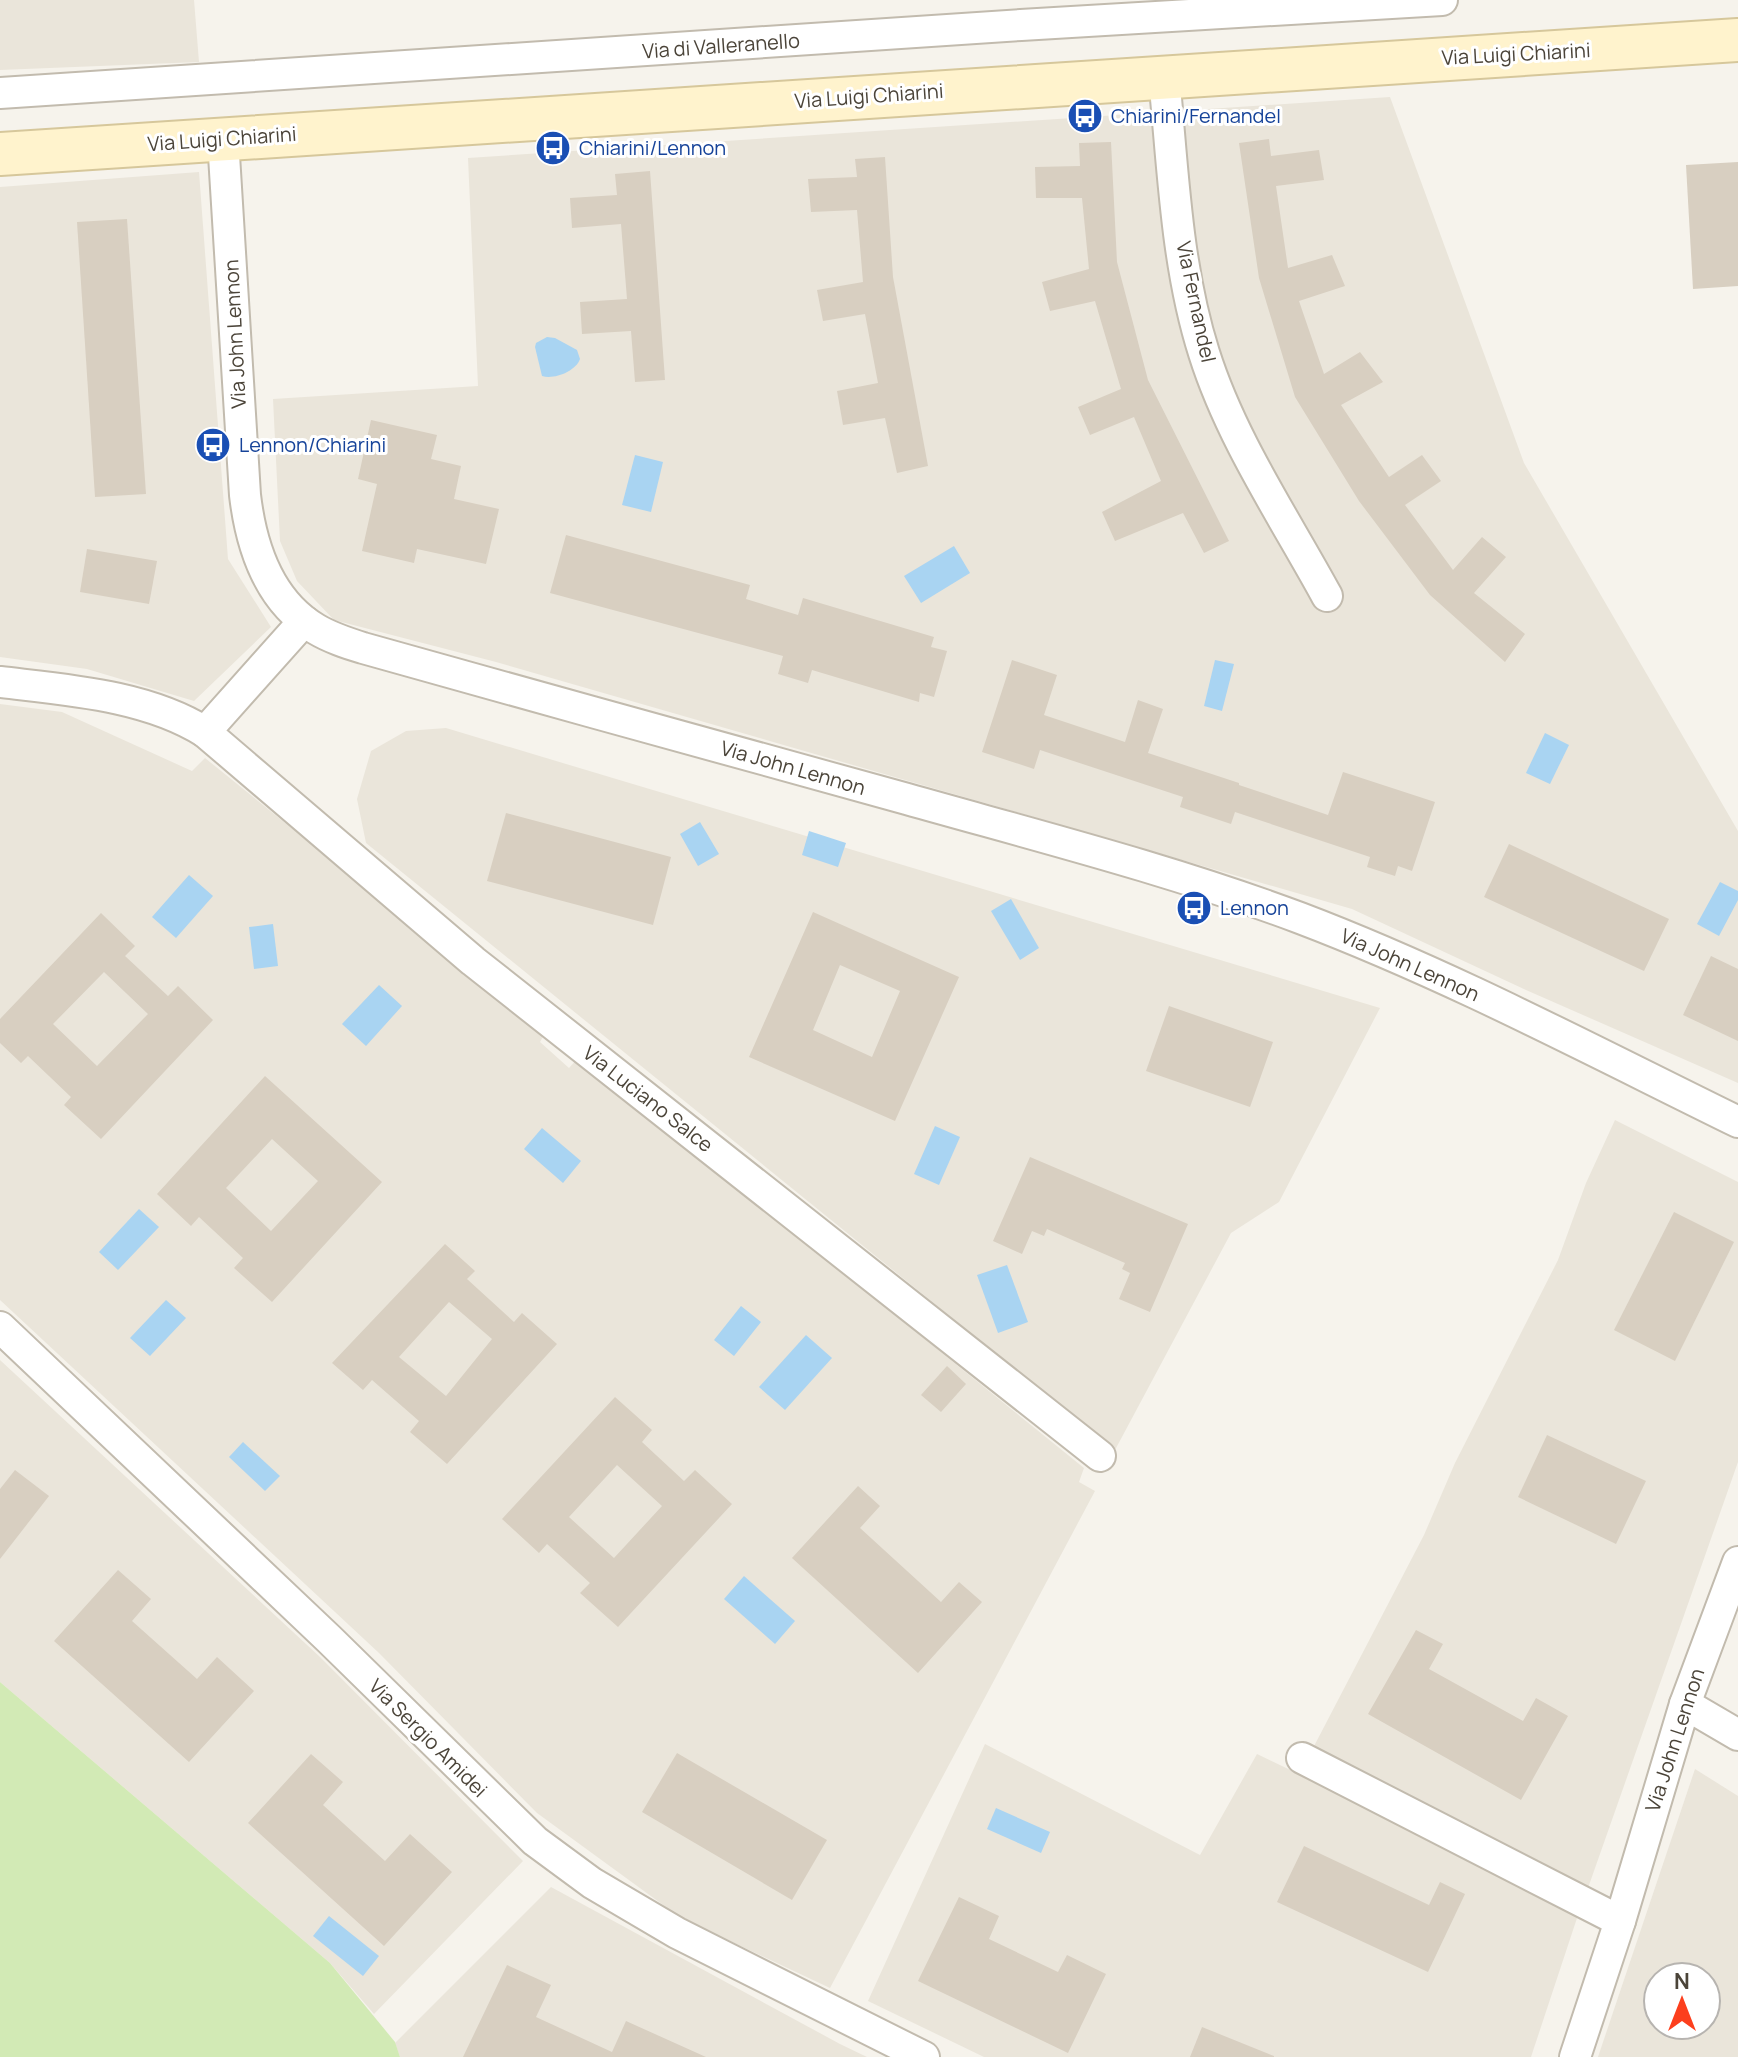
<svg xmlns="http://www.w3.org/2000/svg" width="1738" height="2057" font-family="Manrope,sans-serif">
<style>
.residential{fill:#eae5da;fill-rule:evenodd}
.green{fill:#d2eab5}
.water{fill:#a9d4f2}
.building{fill:#d8cfc1;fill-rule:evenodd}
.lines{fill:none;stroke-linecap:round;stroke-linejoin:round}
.street-casing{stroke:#c2bbae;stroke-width:34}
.secondary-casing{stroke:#d6c79b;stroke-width:46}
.street{stroke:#fff;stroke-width:30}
.secondary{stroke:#fff3cd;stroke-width:42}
.labels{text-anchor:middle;stroke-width:6;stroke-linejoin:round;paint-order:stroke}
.street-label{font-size:20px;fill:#4b4439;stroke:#fff}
.transit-label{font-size:20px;fill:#164399;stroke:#fff;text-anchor:start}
</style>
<rect width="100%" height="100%" fill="#f6f3ec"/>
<!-- residential -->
<g class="residential">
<polygon points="0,0 194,0 199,62 0,70"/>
<polygon points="1390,97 1524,463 1738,831 1738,1083 1526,990 1352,909 496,662 334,620 297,581 280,541 273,399 478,386 468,158"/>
<polygon points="199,172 228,559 271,627 194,701 87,669 0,657 0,187"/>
<polygon points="0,704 62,712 192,771 205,758 545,1033 540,1042 569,1068 578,1058 1084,1468 1079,1482 1095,1491 830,1988 681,1918 537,1813 379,1653 0,1300"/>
<polygon points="446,728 1380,1008 1279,1202 1231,1233 1115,1450 366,843 357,799 371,751 406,731"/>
<polygon points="1615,1120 1738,1182 1738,1462 1588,1888 1312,1750 1424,1535 1455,1463 1558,1260 1586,1183"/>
<polygon points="0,1360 320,1657 523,1861 374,2014 330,1963 0,1682"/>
<polygon points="985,1744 1200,1855 1257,1754 1580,1909 1531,2057 984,2057 868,2001"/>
<path d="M 1695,1769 L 1738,1796 L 1738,2057 L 1598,2057 ZM 1658,1977 L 1706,1977 L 1706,2025 L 1658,2025 Z"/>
<polygon points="551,1887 840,2044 867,2057 400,2057 395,2043"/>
</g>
<!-- green -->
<polygon class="green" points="0,1682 330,1963 395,2042 400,2057 0,2057"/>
<!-- water -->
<g class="water">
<path d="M 547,337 L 555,338 L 577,350 L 580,359 C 576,371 554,380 542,376 L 535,347 L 536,343 Z"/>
<polygon points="635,455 663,462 651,512 622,505"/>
<polygon points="954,546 970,573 921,603 904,576"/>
<polygon points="1215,660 1234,664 1222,711 1204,706"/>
<polygon points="1545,733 1569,745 1550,784 1526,773"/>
<polygon points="700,822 719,854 698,866 680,834"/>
<polygon points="809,831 846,843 838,867 802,855"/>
<polygon points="189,875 213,896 176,938 152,917"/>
<polygon points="1720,882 1738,891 1738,900 1719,936 1697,924"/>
<polygon points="1011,899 1039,948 1020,960 991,911"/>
<polygon points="273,924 278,966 254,969 249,927"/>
<polygon points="379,985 402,1006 366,1046 342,1024"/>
<polygon points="935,1126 960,1137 939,1185 914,1174"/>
<polygon points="542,1128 581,1161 563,1183 524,1149"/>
<polygon points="139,1209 159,1227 118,1270 99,1252"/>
<polygon points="1007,1265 1028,1322 998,1333 977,1275"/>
<polygon points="166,1300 186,1318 150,1356 130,1338"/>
<polygon points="741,1306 761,1322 734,1356 714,1340"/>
<polygon points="806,1335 832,1358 785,1410 759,1387"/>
<polygon points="243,1442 280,1476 265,1491 229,1457"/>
<polygon points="744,1576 795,1621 775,1644 724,1599"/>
<polygon points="996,1808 1050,1832 1041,1853 987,1829"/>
<polygon points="329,1916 379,1956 363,1976 313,1936"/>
</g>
<!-- building -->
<g class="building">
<polygon points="1269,139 1271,156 1319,150 1324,180 1276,186 1288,268 1332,255 1345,286 1299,301 1324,374 1360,352 1383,382 1341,405 1389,477 1422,455 1441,481 1405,505 1453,570 1482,537 1506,557 1474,593 1525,634 1505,662 1430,595 1359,501 1295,397 1259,278 1239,143"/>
<polygon points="1111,142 1117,262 1148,380 1229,541 1204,553 1183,513 1115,541 1102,512 1161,481 1134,417 1090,435 1078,407 1121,389 1095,301 1050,311 1042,282 1089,269 1082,198 1036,198 1035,167 1080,166 1079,143"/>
<polygon points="885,157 893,277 928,466 897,473 885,418 843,425 837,391 878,383 865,314 823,321 817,290 863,282 857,210 811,212 808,179 857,177 855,159"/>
<polygon points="1738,162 1738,286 1693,289 1686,165"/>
<polygon points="650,171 665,380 635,382 631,331 582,334 580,302 627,299 621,224 572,228 570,198 617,195 615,174"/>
<polygon points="127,219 146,494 95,497 77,222"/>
<polygon points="371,420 437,435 431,459 461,466 454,499 499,509 486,564 417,549 414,563 362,551 377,484 358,479"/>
<polygon points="566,535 750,585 746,599 798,615 803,598 934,637 931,647 947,651 934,697 920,693 919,702 812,670 808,683 778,674 783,656 550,593"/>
<polygon points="87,549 157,561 149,604 80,592"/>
<polygon points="1012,660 1057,675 1044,715 1125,742 1138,700 1163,709 1148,753 1239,783 1239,785 1328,815 1343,772 1435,802 1412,871 1398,866 1395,876 1367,867 1370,857 1235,812 1231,824 1180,807 1183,797 1040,750 1034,769 982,752"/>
<polygon points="506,813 671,857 653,925 487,881"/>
<polygon points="1509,844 1669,919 1644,971 1484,897"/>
<path d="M 813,912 L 959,977 L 895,1121 L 749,1057 ZM 840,965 L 900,991 L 872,1057 L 813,1030 Z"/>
<path d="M 101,913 L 135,946 L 125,956 L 168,996 L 178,986 L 213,1020 L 101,1139 L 64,1105 L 71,1097 L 28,1056 L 21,1063 L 0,1043 L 0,1019 ZM 104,972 L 148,1014 L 97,1066 L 53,1024 Z"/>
<polygon points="1711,956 1738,969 1738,1041 1683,1015"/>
<polygon points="1169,1006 1273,1042 1250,1107 1146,1071"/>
<path d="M 265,1076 L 382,1182 L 272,1302 L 234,1268 L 243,1258 L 199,1217 L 191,1226 L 157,1194 ZM 272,1139 L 318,1181 L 271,1231 L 226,1188 Z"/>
<polygon points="1030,1157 1188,1224 1150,1312 1119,1299 1130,1273 1122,1269 1125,1263 1047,1229 1044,1236 1032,1231 1022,1254 993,1241"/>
<polygon points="1674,1212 1734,1242 1675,1361 1614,1330"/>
<path d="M 445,1244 L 475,1271 L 467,1279 L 514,1322 L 522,1313 L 557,1344 L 447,1464 L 410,1432 L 419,1421 L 372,1380 L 363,1390 L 332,1363 ZM 449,1302 L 492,1339 L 446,1396 L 399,1357 Z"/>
<polygon points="947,1366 966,1384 941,1412 921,1395"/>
<path d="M 615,1397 L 652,1430 L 642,1442 L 684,1481 L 695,1470 L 732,1504 L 618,1627 L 580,1593 L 590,1583 L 547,1544 L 539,1553 L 502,1519 ZM 617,1465 L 662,1506 L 614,1558 L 569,1517 Z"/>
<polygon points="1547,1435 1646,1481 1616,1544 1518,1497"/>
<polygon points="15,1470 49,1496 0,1559 0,1489"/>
<polygon points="858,1486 880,1506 860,1528 941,1602 959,1582 982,1602 918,1673 792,1558"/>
<polygon points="118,1570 151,1599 132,1621 197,1679 217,1657 254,1691 189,1762 54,1641"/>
<polygon points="1416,1630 1443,1644 1429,1669 1523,1721 1536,1698 1568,1716 1521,1800 1368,1714"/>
<polygon points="677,1753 827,1840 792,1900 642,1812"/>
<polygon points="311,1754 343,1782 323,1805 385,1861 410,1834 452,1872 384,1946 248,1823"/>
<polygon points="1304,1846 1429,1905 1440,1882 1465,1894 1428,1972 1277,1902"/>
<polygon points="959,1897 999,1916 989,1939 1058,1972 1067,1955 1106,1974 1068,2053 918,1981"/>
<polygon points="507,1965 551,1985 536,2017 612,2052 626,2021 706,2057 463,2057"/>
<polygon points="1202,2027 1274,2056 1274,2057 1190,2057"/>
</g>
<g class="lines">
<defs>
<g id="street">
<path d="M 1164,77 C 1173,168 1176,265 1204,353 C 1231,439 1284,517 1327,596"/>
<polyline points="0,93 1021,25 1442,0"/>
<path d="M 223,139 L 245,495 C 251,546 269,601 316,629 C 331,638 347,643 363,648 C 544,699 726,749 907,799 C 1038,836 1172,870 1300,918 C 1450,975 1593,1051 1738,1122"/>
<path d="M 0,682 C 67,690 146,695 205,732 L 304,621"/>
<polyline points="205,732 473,961 1100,1456"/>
<polyline points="0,1327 329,1639 535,1841 592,1883 677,1933 924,2057"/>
<polyline points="1685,1704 1738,1735"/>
<polyline points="1302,1758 1620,1921"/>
<polyline points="1575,2057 1620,1921 1685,1704 1738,1562"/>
</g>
<polyline id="secondary" points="0,154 1738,40"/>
</defs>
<!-- street casing -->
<use href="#street" class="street-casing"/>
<!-- secondary casing -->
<use href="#secondary" class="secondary-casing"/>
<!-- street -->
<use href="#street" class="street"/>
<!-- secondary -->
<use href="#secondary" class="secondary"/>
</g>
<!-- icons -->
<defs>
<symbol id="bus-disc" viewBox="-11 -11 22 22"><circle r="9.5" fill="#1a4fb4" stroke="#fff"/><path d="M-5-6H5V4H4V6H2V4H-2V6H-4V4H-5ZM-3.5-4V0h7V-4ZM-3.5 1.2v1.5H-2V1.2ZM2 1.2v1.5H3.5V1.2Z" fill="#fff"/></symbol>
</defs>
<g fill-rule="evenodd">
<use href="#bus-disc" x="1065" y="96" width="40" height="40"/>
<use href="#bus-disc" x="533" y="128" width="40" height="40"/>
<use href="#bus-disc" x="193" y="425" width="40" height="40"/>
<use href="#bus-disc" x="1174" y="888" width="40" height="40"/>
</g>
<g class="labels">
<!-- street labels -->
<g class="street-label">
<text transform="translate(721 46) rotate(-4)" y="7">Via di Valleranello</text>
<text transform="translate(1516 54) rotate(-3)" y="7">Via Luigi Chiarini</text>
<text transform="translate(869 96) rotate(-4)" y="7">Via Luigi Chiarini</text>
<text transform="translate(222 139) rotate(-4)" y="7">Via Luigi Chiarini</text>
<text transform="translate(1196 302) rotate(78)" y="7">Via Fernandel</text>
<text transform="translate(235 334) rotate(-93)" y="7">Via John Lennon</text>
<text transform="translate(793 768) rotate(16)" y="7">Via John Lennon</text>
<text transform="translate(1410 965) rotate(24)" y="7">Via John Lennon</text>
<text transform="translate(648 1099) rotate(38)" y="7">Via Luciano Salce</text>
<text transform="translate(428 1738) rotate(45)" y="7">Via Sergio Amidei</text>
<text transform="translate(1675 1740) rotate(-72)" y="7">Via John Lennon</text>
</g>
<!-- transit labels -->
<g class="transit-label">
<text x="1111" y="123">Chiarini/Fernandel</text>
<text x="579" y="155">Chiarini/Lennon</text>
<text x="239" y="452">Lennon/Chiarini</text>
<text x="1220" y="915">Lennon</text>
</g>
</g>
<!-- north arrow -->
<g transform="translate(1682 2001)"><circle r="38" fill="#ffffff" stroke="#b7b4b0" stroke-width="2"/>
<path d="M0-6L14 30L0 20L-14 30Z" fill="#fc3f1d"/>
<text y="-12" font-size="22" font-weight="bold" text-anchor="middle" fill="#4b4439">N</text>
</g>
</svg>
